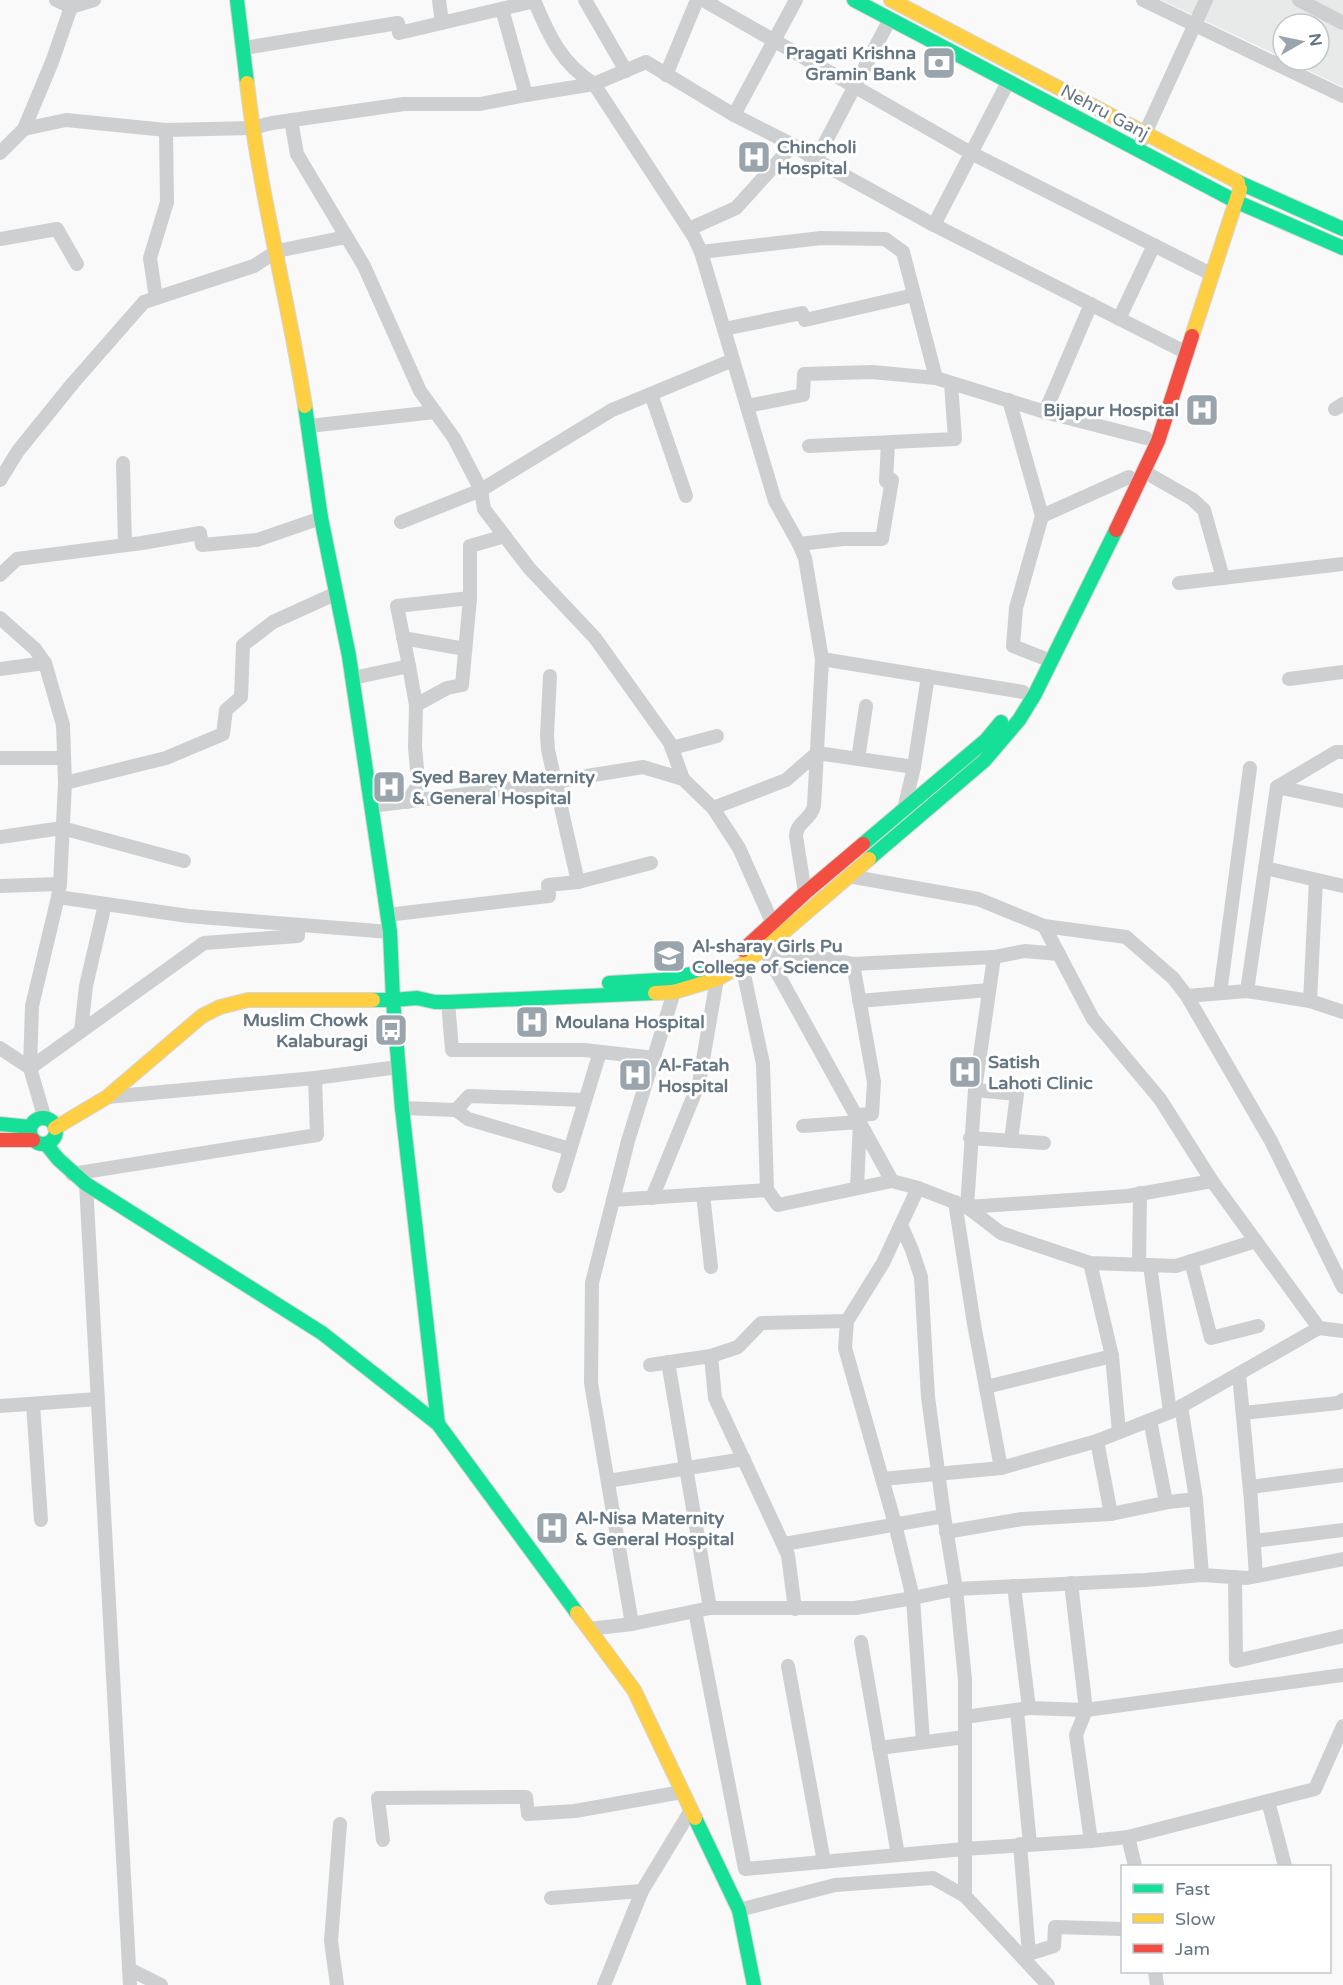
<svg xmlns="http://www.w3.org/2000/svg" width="1343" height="1985" font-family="'Varela Round',sans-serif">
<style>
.built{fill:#e8e9e9}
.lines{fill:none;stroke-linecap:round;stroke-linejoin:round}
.fast-casing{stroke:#d5d6d7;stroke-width:16}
.slow-casing{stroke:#d5d6d7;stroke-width:16}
.jam-casing{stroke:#d5d6d7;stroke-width:16}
.street{stroke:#cecfd0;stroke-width:14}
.fast{stroke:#16e098;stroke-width:14}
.slow{stroke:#ffcf43;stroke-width:14}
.jam{stroke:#f24e42;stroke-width:14}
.labels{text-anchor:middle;stroke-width:6;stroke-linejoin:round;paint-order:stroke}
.poi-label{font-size:18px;font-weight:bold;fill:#657683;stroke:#fff;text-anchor:start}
.street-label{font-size:18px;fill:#657683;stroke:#fff}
</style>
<rect width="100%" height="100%" fill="#f9f9f9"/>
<!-- built -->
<polygon class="built" points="1161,0 1343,0 1343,87 1286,60 1319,60 1319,24 1283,24 1283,58"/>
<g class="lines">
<defs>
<g id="fast">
<polyline points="237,0 247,83"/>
<polyline points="854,0 1235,201 1343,248"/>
<polyline points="1238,182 1343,229"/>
<polyline points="305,406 321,518 349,656 390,932 393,1000 373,1000"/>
<polyline points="863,844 986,740 1001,722"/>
<polyline points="869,859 984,761 1019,720 1035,694 1116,530"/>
<polyline points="609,983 660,980 707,971"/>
<circle cx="43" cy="1131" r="13"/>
<polyline points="0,1124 30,1127"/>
<polyline points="46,1144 58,1159 86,1184 322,1333 438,1424 577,1613"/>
<polyline points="438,1424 402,1108 393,1000 417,998 435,1002 448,1002 655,993"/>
<polyline points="695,1818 739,1910 754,1985"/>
</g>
<g id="slow">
<polyline points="891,0 1238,182"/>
<path d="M 247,83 C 259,191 288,298 305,406"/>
<polyline points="1192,336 1240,189"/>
<polyline points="655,993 674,992 717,979 742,965 778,937 869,859"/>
<polyline points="55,1128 107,1097 202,1016 220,1007 248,1000 373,1000"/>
<polyline points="577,1613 634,1690 695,1818"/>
</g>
<g id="jam">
<polyline points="1116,530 1158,441 1192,336"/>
<polyline points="743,950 805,893 863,844"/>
<polyline points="0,1140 33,1140"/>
</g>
</defs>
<!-- fast casing -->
<use href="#fast" class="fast-casing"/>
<!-- slow casing -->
<use href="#slow" class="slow-casing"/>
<!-- jam casing -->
<use href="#jam" class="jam-casing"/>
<!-- street -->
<g class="street">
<polyline points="56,0 71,7"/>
<polyline points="439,0 442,23"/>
<path d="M 534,0 C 549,36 561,63 594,84 L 694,237 L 701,252 L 775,501 L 799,544 L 805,558 L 822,659 L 814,806 C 811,820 797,821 796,836 L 805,893"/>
<polyline points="585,0 626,71"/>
<polyline points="703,0 971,153 1211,274"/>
<polyline points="1143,0 1343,96"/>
<polyline points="1299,0 1343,23"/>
<polyline points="502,9 526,95"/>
<polyline points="244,48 398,23 399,33 535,1"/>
<polyline points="666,75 697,0"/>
<polyline points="734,115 796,0"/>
<polyline points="291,120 297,154 364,266 420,391 454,438 481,490 612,410 733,360"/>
<polyline points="24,129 66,120 166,130 252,128 272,123 404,104 480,104 526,95 594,84 646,62 734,115 793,145 816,160 934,225 1187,353"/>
<polyline points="1142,140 1206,0"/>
<polyline points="0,153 24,129 52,62 71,7 94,0"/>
<polyline points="816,160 890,19"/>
<polyline points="934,225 1008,82"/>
<polyline points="689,229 736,208 793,145"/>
<polyline points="0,239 57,229 77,264"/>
<polyline points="701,252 821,238 885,239 903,252 936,378 1045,412 1146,438"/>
<polyline points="156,298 150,258 167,202 166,130"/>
<polyline points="1119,319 1154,245"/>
<polyline points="724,329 802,313 805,320 914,295"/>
<polyline points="651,394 686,496"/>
<polyline points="1009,400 1042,516 1129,477"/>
<polyline points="747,406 803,395 804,374 872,372 936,378"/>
<polyline points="1335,409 1343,404"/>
<polyline points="1045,412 1091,304"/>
<polyline points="309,426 435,412"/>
<polyline points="809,446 955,439 951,383"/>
<polyline points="123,463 125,545"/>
<polyline points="1145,472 1192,499 1204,510 1223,578"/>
<polyline points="0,480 18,451 73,383 144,302 254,266 277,251 346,237"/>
<polyline points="1042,516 1016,608 1013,646 1051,661"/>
<polyline points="401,522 481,490 484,509 529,568 595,638 670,743 683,779 713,808 786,780 817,753 914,767 904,809"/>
<polyline points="799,544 843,539 882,539 892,480 886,481 888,443"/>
<polyline points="0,575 17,559 142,543 200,533 202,545 257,540 321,518"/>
<polyline points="1179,583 1343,564"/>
<polyline points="0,618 35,649 45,663 63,725 65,783 60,884 58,897 32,1006 30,1068"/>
<polyline points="403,638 465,649"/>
<polyline points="822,659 1023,692"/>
<polyline points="409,666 397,606 470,598"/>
<polyline points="0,669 45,663"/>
<polyline points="550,676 547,735 548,750 578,882 651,863"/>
<polyline points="353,678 409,666 416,705 447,688 462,685 470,598 470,546 505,536"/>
<polyline points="1289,679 1343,672"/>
<polyline points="672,748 717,736"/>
<polyline points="0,758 64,758"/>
<polyline points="858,759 866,706"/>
<polyline points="914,767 928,676"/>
<polyline points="65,783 166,758 223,734 226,710 241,697 243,645 273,622 337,593"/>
<polyline points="1277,787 1336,752 1343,752"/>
<polyline points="407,802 417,787 418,780 415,747 416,705"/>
<polyline points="371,806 555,783 574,778 643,767 683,779"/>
<polyline points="713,808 739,848 776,931"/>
<polyline points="0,837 62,828 184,861"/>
<polyline points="1265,868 1343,886"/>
<polyline points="848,876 978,899 1044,926 1093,1019 1160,1099 1212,1181 1319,1328 1343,1331"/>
<polyline points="0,886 60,884"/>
<polyline points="58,897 188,916 390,932"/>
<polyline points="387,915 549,896 548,885 578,882"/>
<polyline points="1044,926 1126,937 1173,978 1187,996 1271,1141 1343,1287"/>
<polyline points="763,947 853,964 874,1082 872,1114 857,1115"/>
<polyline points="994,957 975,1090 967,1207 1001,1233 1090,1263 1176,1266 1256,1241"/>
<polyline points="853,964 994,957 1025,951 1059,954"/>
<polyline points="742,965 763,1064 767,1190"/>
<polyline points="1247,991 1277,787 1343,801"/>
<polyline points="1220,993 1250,768"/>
<polyline points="1187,996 1247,991 1310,1001 1343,1012"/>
<polyline points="859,1001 989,990"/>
<polyline points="1310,1001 1316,880"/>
<polyline points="448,1002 452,1050 584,1050 655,1058"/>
<polyline points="81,1031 86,986 105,904"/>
<polyline points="0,1048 30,1068 45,1119"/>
<polyline points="30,1068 204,943 298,936 298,925"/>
<polyline points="975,1090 1017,1094 1011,1141"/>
<polyline points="107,1097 315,1078 398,1067"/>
<polyline points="402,1108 456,1110 468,1119 570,1149"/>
<polyline points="456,1110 469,1096 585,1100"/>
<polyline points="803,1126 860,1122 857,1188"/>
<polyline points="970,1138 1044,1143"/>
<polyline points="72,1174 317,1135 315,1078"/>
<polyline points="86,1184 130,1985"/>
<polyline points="559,1186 600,1052"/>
<polyline points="918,1188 967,1207 1128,1196 1212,1181"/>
<polyline points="703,1194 711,1267"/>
<polyline points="652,1198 699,1083 717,979"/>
<polyline points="613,1200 767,1190 778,1205 892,1181 763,947"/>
<polyline points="955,1202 974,1324 1001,1468"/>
<polyline points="901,1225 912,1250 921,1277 928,1397 944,1516 956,1589 913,1598 923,1742"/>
<polyline points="1191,1261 1211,1338 1258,1326"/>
<polyline points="1090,1263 1112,1356"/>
<polyline points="1139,1264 1140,1193"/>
<polyline points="1150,1265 1170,1412"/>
<polyline points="668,1362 710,1608"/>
<polyline points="650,1365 711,1356"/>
<polyline points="1239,1374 1250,1491"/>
<polyline points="986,1387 1112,1356 1119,1432"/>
<polyline points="33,1404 41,1520"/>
<polyline points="0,1406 98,1399"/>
<polyline points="1181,1406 1196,1499"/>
<polyline points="1243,1413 1338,1403 1343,1400"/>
<polyline points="1150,1420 1166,1502"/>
<polyline points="1097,1441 1111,1514 1169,1502 1196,1499 1202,1575"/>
<polyline points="882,1479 1001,1468 1097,1441 1173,1411 1319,1328"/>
<polyline points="608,1481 744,1459"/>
<polyline points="946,1532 1022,1519 1111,1514"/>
<polyline points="1254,1541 1343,1530"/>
<polyline points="784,1544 944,1516"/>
<polyline points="1256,1576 1250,1487 1343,1475"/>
<polyline points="1235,1577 1236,1661 1343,1636"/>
<polyline points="1071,1583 1086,1710 1076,1735 1091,1841"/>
<polyline points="795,1609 788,1555 715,1398 711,1356 738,1347 761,1323 847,1321"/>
<polyline points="695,1611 745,1869 964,1849 1091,1841 1128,1837 1315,1789 1343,1726"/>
<polyline points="632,1624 710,1608 855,1608 913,1598 895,1524 845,1348 847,1321 883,1263 918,1188 892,1181"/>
<polyline points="589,1629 632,1624 591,1383 592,1283 628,1141 674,992"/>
<polyline points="861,1642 898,1855"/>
<polyline points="788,1666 824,1862"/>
<polyline points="1029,1708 1086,1710 1343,1675"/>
<polyline points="1017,1711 1030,1844"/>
<polyline points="965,1717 1029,1708 1014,1586"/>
<polyline points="879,1748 965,1737"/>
<polyline points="1268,1801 1285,1866"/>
<polyline points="1128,1837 1135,1866"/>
<polyline points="383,1840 378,1798 526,1797 528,1814 575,1811 682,1792"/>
<polyline points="1020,1844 1029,1954"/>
<polyline points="965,1896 965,1680 956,1589 1145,1580 1202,1575 1247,1578 1343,1559"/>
<polyline points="551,1898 642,1891"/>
<polyline points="739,1910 835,1885 933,1878 965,1896 1048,1985"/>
<polyline points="1022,1956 1054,1946 1055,1927 1122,1929"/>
<polyline points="129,1969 161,1985"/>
<polyline points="1155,1972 1157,1985"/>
<polyline points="337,1985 331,1941 340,1824"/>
<polyline points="604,1985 642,1891 691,1810"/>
</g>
<!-- fast -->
<use href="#fast" class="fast"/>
<!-- slow -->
<use href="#slow" class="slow"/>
<!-- jam -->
<use href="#jam" class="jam"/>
</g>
<!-- icons -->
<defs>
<symbol id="bank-square" viewBox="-11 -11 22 22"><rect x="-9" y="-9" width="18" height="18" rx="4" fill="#99a4ac" stroke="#fff"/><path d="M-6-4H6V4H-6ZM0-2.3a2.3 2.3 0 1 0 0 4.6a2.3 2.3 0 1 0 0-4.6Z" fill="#fff"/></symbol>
<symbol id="hospital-square" viewBox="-11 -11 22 22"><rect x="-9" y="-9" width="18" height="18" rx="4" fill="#99a4ac" stroke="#fff"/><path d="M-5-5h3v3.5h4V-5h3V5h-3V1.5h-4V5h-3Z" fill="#fff"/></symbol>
<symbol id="university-square" viewBox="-11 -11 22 22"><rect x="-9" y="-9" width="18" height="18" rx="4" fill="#99a4ac" stroke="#fff"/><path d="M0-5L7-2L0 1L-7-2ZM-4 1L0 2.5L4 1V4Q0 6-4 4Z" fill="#fff"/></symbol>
<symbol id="bus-square" viewBox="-11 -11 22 22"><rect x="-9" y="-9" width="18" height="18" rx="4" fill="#99a4ac" stroke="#fff"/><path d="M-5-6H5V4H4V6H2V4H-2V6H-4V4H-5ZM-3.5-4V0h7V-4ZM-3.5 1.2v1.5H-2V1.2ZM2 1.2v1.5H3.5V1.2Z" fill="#fff"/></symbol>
</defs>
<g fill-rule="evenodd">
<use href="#bank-square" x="920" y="44" width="38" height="38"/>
<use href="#hospital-square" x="735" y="138" width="38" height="38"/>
<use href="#hospital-square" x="1183" y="391" width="38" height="38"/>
<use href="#hospital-square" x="370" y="768" width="38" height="38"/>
<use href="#university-square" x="650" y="937" width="38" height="38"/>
<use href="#hospital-square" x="513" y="1003" width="38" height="38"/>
<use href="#bus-square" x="372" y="1011" width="38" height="38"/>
<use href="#hospital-square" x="946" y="1053" width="38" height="38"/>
<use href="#hospital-square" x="616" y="1056" width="38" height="38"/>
<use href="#hospital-square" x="533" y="1509" width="38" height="38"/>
</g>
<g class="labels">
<!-- poi labels -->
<g class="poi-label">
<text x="916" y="59" text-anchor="end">Pragati Krishna<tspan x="916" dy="21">Gramin Bank</tspan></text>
<text x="777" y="153">Chincholi<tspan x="777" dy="21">Hospital</tspan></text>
<text x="1179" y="416" text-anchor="end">Bijapur Hospital</text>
<text x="412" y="783">Syed Barey Maternity<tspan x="412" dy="21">&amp; General Hospital</tspan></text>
<text x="692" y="952">Al-sharay Girls Pu<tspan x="692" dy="21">College of Science</tspan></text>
<text x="368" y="1026" text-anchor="end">Muslim Chowk<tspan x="368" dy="21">Kalaburagi</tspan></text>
<text x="555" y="1028">Moulana Hospital</text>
<text x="988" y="1068">Satish<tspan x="988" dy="21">Lahoti Clinic</tspan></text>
<text x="658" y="1071">Al-Fatah<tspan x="658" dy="21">Hospital</tspan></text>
<text x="575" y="1524">Al-Nisa Maternity<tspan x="575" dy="21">&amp; General Hospital</tspan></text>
</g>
<!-- street labels -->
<g class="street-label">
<text transform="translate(1105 112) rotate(28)" y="6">Nehru Ganj</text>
</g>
</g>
<!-- legend -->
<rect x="1121" y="1865" width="210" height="108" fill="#ffffff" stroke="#c1c8cd" stroke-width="1.5"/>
<rect x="1133" y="1884" width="30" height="9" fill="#16e098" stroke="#c1c8cd" stroke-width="1.5"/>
<text x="1175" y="1895" font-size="18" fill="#657683">Fast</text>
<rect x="1133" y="1914" width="30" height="9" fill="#ffcf43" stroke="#c1c8cd" stroke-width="1.5"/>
<text x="1175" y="1925" font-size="18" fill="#657683">Slow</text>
<rect x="1133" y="1944" width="30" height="9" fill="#f24e42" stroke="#c1c8cd" stroke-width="1.5"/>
<text x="1175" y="1955" font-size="18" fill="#657683">Jam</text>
<!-- north arrow -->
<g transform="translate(1301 42) rotate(81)"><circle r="28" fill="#ffffff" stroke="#c1c8cd" stroke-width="1.5"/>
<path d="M0-4.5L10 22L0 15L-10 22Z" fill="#99a4ac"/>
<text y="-9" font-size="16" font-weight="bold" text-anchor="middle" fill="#657683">N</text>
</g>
</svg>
